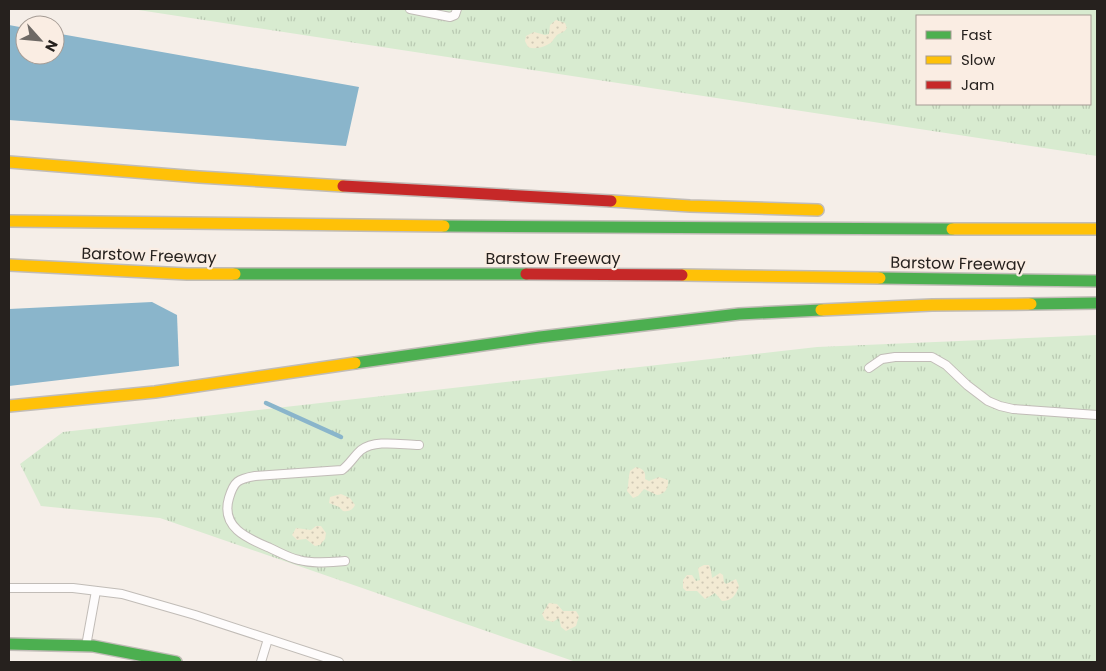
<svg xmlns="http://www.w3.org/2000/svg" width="1106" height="671" font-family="Poppins,sans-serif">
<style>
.grass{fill:url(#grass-tufts);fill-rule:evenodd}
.sand{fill:url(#sand-dots)}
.water{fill:#8ab5cb}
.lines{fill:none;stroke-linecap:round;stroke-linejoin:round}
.stream{stroke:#8ab5cb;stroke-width:4.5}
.lane-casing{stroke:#c1bcb7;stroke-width:10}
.fast-casing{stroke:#c1bcb7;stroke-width:14}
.slow-casing{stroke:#c1bcb7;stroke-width:14}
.jam-casing{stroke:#c1bcb7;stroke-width:14}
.lane{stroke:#fefcfc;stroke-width:8}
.fast{stroke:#4caf50;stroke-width:11}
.slow{stroke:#ffc107;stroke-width:11}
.jam{stroke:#c62828;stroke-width:11}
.labels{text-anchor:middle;stroke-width:4.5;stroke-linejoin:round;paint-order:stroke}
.street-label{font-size:16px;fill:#26211e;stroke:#faede3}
</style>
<defs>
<pattern id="grass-tufts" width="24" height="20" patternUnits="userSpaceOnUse" patternTransform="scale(1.25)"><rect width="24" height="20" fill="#d8ebd0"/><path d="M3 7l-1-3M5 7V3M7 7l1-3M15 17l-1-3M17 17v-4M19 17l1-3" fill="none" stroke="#b9c9b2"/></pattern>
<pattern id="sand-dots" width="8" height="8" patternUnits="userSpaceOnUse" patternTransform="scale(1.25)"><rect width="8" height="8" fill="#f2ead3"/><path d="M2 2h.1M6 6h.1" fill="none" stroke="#cfc8b5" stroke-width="1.8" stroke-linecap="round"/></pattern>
</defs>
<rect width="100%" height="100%" fill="#f5eee8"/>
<!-- grass -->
<g class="grass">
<path d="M 132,9 L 1097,9 L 1097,156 ZM 917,16 L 1090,16 L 1090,104 L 917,104 Z"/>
<polygon points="1097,335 1097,662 576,662 160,518 41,506 20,464 63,432 817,347"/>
</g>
<!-- sand -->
<g class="sand">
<path d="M 556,20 L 565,23 L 567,28 C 564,33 562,32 557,35 C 556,36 552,41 552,42 C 545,47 535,50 528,47 L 525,41 L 526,36 L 534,32 L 545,35 L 549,34 L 550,25 Z"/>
<path d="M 636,467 C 643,469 646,471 645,479 L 649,481 L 659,477 L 668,480 C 669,488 665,494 657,495 L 644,489 L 638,496 L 633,498 L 627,491 C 629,484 628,477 630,471 Z"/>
<path d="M 341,494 L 350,498 L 355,505 C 353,510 348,512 343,511 L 339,507 L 329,503 L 330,497 Z"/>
<polygon points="316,526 321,526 326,533 325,539 320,545 315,546 306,539 297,540 292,535 296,528 311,530"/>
<path d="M 704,565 L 709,565 L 711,570 L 712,578 L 720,573 L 723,575 L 724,582 L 726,584 L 736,579 L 739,586 C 736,595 732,601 722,601 L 715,593 L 705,599 L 697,591 L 686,591 L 683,588 L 683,580 L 687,575 L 692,575 L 696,581 L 700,580 L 698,568 Z"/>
<polygon points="549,603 557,604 563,611 576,611 579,616 576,626 566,631 561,627 559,618 553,622 545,620 542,614"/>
</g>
<!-- water -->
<g class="water">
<polygon points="9,25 25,28 25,55 55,55 55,33 359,87 346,146 9,120"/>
<polygon points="152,302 177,315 179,366 9,386 9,309"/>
</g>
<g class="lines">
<!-- stream -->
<polyline class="stream" points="266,403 341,437"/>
<defs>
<g id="lane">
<polyline points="410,9 450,17 455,15 457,9"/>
<polyline points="869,368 882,359 895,357 932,357 946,365 967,385 988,401 1000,406 1013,409 1097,415"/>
<path d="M 345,561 C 330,562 313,564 299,560 C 289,558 279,552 270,548 C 249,539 220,528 229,498 C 234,481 238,479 255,476 L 342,470 C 350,464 354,456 361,450 C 376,439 402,445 419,445"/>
<polyline points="10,588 73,588 122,594 195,615 339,662"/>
<polyline points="86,646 96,591"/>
<polyline points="261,662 268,639"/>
</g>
<g id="fast">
<polyline points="444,226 952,229"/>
<polyline points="235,274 526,274"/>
<polyline points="880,278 1097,281"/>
<polyline points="1031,304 1097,303"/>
<polyline points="355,363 540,337 739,314 821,310"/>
<polyline points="9,644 93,646 176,662"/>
</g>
<g id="slow">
<polyline points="9,162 199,177 343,186"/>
<polyline points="611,201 690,206 818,210"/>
<polyline points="9,221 444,226"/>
<polyline points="952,229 1097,229"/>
<polyline points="9,265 187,274 235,274"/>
<polyline points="682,275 880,278"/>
<polyline points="821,310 932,305 1031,304"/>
<polyline points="9,406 155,392 355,363"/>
</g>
<g id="jam">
<polyline points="343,186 611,201"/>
<polyline points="526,274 682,275"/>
</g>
</defs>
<!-- lane casing -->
<use href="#lane" class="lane-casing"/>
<!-- fast casing -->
<use href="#fast" class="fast-casing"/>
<!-- slow casing -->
<use href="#slow" class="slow-casing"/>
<!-- jam casing -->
<use href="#jam" class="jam-casing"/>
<!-- lane -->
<use href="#lane" class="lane"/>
<!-- fast -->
<use href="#fast" class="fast"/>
<!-- slow -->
<use href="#slow" class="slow"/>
<!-- jam -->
<use href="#jam" class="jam"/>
</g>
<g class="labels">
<!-- street labels -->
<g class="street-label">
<text transform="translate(149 255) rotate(2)" y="6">Barstow Freeway</text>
<text x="553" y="264">Barstow Freeway</text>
<text transform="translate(958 263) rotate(1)" y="6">Barstow Freeway</text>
</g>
</g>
<!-- border -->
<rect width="1106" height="671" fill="none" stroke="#26211e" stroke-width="20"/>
<!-- legend -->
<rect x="916" y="15" width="175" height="90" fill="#faede3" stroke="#a59b94"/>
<rect x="926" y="31" width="25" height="8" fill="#4caf50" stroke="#a59b94"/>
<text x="961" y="40" font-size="15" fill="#26211e">Fast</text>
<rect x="926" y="56" width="25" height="8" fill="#ffc107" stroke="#a59b94"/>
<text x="961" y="65" font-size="15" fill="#26211e">Slow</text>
<rect x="926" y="81" width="25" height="8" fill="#c62828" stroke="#a59b94"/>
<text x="961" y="90" font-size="15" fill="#26211e">Jam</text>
<!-- north arrow -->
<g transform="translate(40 40) rotate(117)"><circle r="24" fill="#faede3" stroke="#a59b94"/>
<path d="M0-4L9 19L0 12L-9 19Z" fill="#6e6965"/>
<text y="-8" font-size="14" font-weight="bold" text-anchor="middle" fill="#26211e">N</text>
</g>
</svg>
